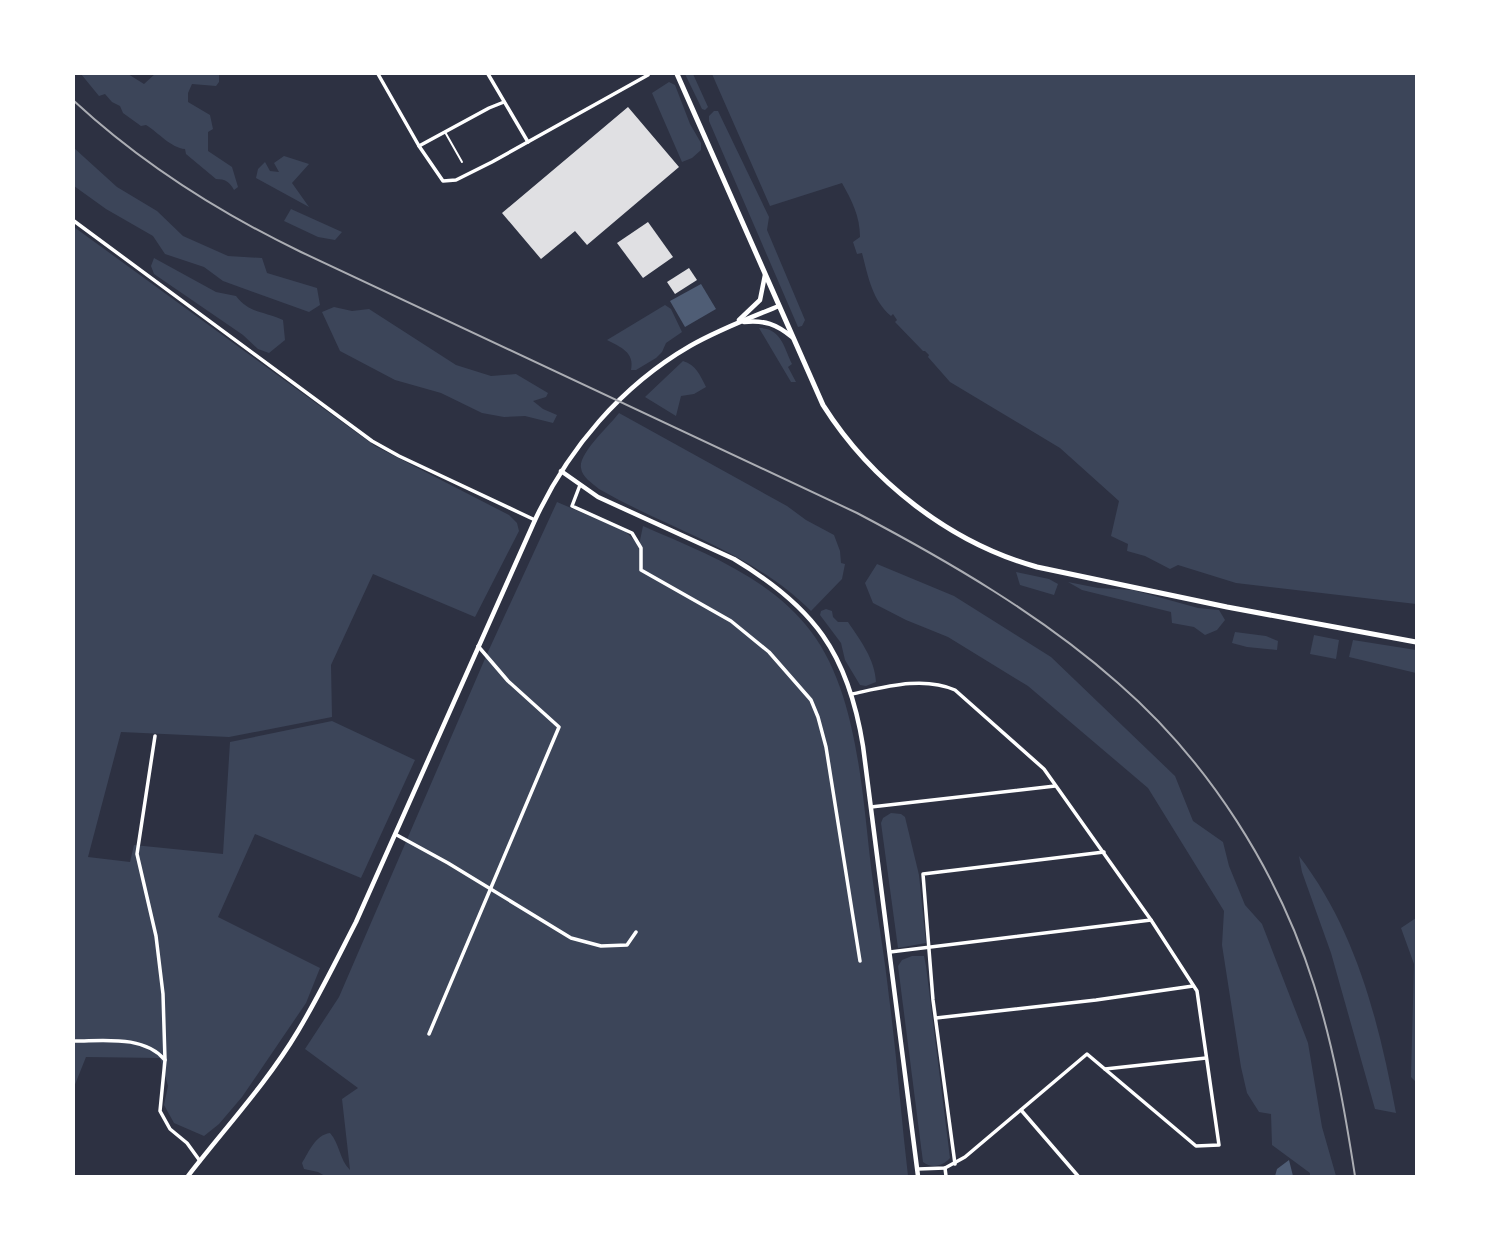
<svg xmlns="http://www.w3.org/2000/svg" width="1490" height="1250" font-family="'Exo 2',sans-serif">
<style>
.green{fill:#3c4559}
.water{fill:#4f5d75}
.building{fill:#e0e0e3}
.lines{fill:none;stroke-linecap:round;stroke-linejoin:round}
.service{stroke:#fff;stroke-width:2}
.minor{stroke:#fff;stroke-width:3.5}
.tertiary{stroke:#fff;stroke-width:4.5}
.secondary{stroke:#fff;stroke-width:4.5}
.primary{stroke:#fff;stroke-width:5}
.rail{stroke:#abadb3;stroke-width:2}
</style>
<rect width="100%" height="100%" fill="#2d3142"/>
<!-- green -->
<g class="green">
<path d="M 81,74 L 128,74 L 144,84 L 155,74 L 219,74 L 219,82 L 216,86 L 192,84 L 188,93 L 188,102 L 210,115 L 213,129 L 208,132 L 208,151 L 232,167 L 238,187 L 234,190 C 230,182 225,179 216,179 L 186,154 L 185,149 C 171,148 159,133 146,125 L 141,126 L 123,113 L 120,106 L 112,102 L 105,94 L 99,96 Z"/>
<polygon points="685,74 693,74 708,107 705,110 702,109"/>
<path d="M 712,74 L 1416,74 L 1416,604 L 1236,583 L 1178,565 L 1170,569 L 1145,556 L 1127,551 L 1128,544 L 1111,536 L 1119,501 L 1060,448 L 950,382 L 928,357 L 929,355 L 925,351 L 923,351 L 895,322 L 897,320 L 893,314 L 891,316 C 872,300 868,276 862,253 L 857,254 L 853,242 L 860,237 C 860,216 852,201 842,183 L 770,206 Z"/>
<polygon points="669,82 675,85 690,124 701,143 701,150 692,158 682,162 652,93"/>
<polygon points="714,111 718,111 769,217 767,230 805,320 802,326 798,327 709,121 709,116"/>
<polygon points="74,148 117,187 157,211 183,236 228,256 262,258 267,273 317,288 320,305 309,312 223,281 204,267 165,254 153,236 106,209 74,186"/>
<polygon points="284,156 309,164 292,183 309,207 256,178 258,169 265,162 270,171 279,172 274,163"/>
<polygon points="291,209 342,232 335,240 318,237 284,221"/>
<polygon points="74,227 375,446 509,515 517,523 519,531 475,617 373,574 331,665 332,717 229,737 121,732 88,857 130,862 134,845 223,854 230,742 332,721 415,760 361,878 255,834 218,917 320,968 306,1003 242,1097 219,1124 204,1136 174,1123 164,1105 168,1086 160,1058 86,1057 74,1087"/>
<path d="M 154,258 L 216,292 L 236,296 C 250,314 264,311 283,320 L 285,340 L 269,353 L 258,349 L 243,335 L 154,274 L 151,266 Z"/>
<path d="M 665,305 L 671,309 L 682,332 L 666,343 L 662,352 L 656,358 L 636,370 L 631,370 C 635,352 620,347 607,340 Z"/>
<polygon points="334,307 352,311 369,309 456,365 491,376 516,374 548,393 546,397 533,401 543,409 557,415 553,423 525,416 504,417 482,413 441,393 395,380 340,351 322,312"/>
<path d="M 759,328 C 781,328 784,347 792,364 L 788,367 L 796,382 L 791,382 Z"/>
<path d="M 683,361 C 696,365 700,375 706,387 L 694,394 L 681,396 L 676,416 L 645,397 Z"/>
<path d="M 619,413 L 787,506 L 806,520 L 834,535 L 840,551 L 841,563 L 845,564 L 842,579 L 811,611 C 749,550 672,531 599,489 C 592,483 582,477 581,468 C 578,454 610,425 619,413 Z"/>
<path d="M 557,502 L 625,531 L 639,545 L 643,526 C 700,551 764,575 805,624 C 860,688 862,801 873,882 C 878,920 885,959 889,997 C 897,1057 901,1117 908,1176 L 325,1176 L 318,1172 L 304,1169 L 302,1163 C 309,1152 315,1135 330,1133 C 340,1144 339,1159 350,1170 L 342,1099 L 358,1088 L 305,1049 L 339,997 L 487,654 Z"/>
<polygon points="877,564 954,596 1051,657 1175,776 1193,821 1223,842 1229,866 1245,905 1262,924 1308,1043 1322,1127 1336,1176 1310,1176 1310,1173 1272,1145 1271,1114 1259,1112 1247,1093 1241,1067 1222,945 1224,911 1148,788 1028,686 948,637 906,620 873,603 865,583"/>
<polygon points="1016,572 1049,579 1058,584 1054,595 1020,585"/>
<polygon points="1068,582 1098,588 1133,590 1198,608 1219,610 1225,620 1217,630 1205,635 1194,627 1172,623 1171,612 1082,590"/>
<path d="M 826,609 L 832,611 L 833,617 L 838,622 L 848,622 C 860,640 875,659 876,682 L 866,686 L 860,685 L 845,660 L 841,643 L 820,615 L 821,611 Z"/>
<polygon points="1235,632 1266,636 1278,641 1277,650 1247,647 1232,643"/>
<polygon points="1314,635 1339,640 1336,659 1310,654"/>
<polygon points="1353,640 1416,650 1416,673 1349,657"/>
<polygon points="891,813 901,814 905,817 919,875 926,943 898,948 881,823 883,818"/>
<path d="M 1299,856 C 1356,930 1379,1022 1396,1113 L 1375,1109 L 1331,953 L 1302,872 Z"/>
<polygon points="1416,918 1416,1082 1411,1077 1414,964 1401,928"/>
<path d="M 912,956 L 924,956 L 926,966 L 950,1158 C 943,1166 932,1169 923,1162 L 898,966 L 902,960 Z"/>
</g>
<!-- water -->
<g class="water">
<polygon points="701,284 716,309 685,327 670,301"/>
<polygon points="1289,1160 1293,1176 1275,1176 1277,1169"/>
</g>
<!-- building -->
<g class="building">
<polygon points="628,107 679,167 587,245 575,231 541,259 502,213"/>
<polygon points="648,222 673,257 643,278 617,243"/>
<polygon points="689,268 697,280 675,294 667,282"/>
</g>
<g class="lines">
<!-- service -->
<polyline class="service" points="445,132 462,162"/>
<!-- minor -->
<g class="minor">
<polyline points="378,74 419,146 443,181 456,180 492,162 648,75"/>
<polyline points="488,74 528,142"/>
<polyline points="419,146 489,108 504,102"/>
<polyline points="74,221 372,441 399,456 535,520"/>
<polyline points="580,485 572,506 632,533 641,548 641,570 731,621 769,652 811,700 818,717 826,747 860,961"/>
<path d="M 852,694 C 885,687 923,676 955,690 L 1044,769 L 1151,920 L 1197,991 L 1219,1145 L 1196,1146 L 1087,1054 L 965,1157 L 945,1168 L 918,1169"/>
<polyline points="155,736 137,854 156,936 163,994 165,1060"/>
<polyline points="871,807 1055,786"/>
<polyline points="395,834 448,863 571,938 601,946 627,945 636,932"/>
<polyline points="890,952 1151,920"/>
<polyline points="936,1018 1096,1000 1193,986"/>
<polyline points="429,1034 559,727 508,681 478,646"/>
<path d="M 74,1041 C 104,1041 144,1035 165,1060 L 160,1111 L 170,1129 L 187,1143 L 200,1161"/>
<polyline points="1105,1069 1206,1058"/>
<polyline points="1021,1110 1078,1176"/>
<polyline points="955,1164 933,1000 923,874 1104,852"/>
<polyline points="945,1168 946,1176"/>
</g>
<!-- tertiary -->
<path class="tertiary" d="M 561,471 L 598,497 L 734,559 C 814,607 848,653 863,746 L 918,1176"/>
<!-- secondary -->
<g class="secondary">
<polyline points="739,320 760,300 765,275"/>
<path d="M 744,322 C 765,320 776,324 792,337"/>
<path d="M 188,1176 C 225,1128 267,1083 298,1031 C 319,996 337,959 356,922 L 535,520 C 568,449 621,386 690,346 C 718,330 749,318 779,306"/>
</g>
<!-- primary -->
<path class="primary" d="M 677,74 L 823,405 C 871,481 950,543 1037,567 L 1227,607 L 1416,642"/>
<!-- rail -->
<path class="rail" d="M 74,101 C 141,163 218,212 301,252 L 857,513 C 948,561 1041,615 1118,683 C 1209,762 1278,871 1314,985 C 1334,1048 1345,1112 1355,1176"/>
</g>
<!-- border -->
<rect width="1490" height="1250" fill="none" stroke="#ffffff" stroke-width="150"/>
</svg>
